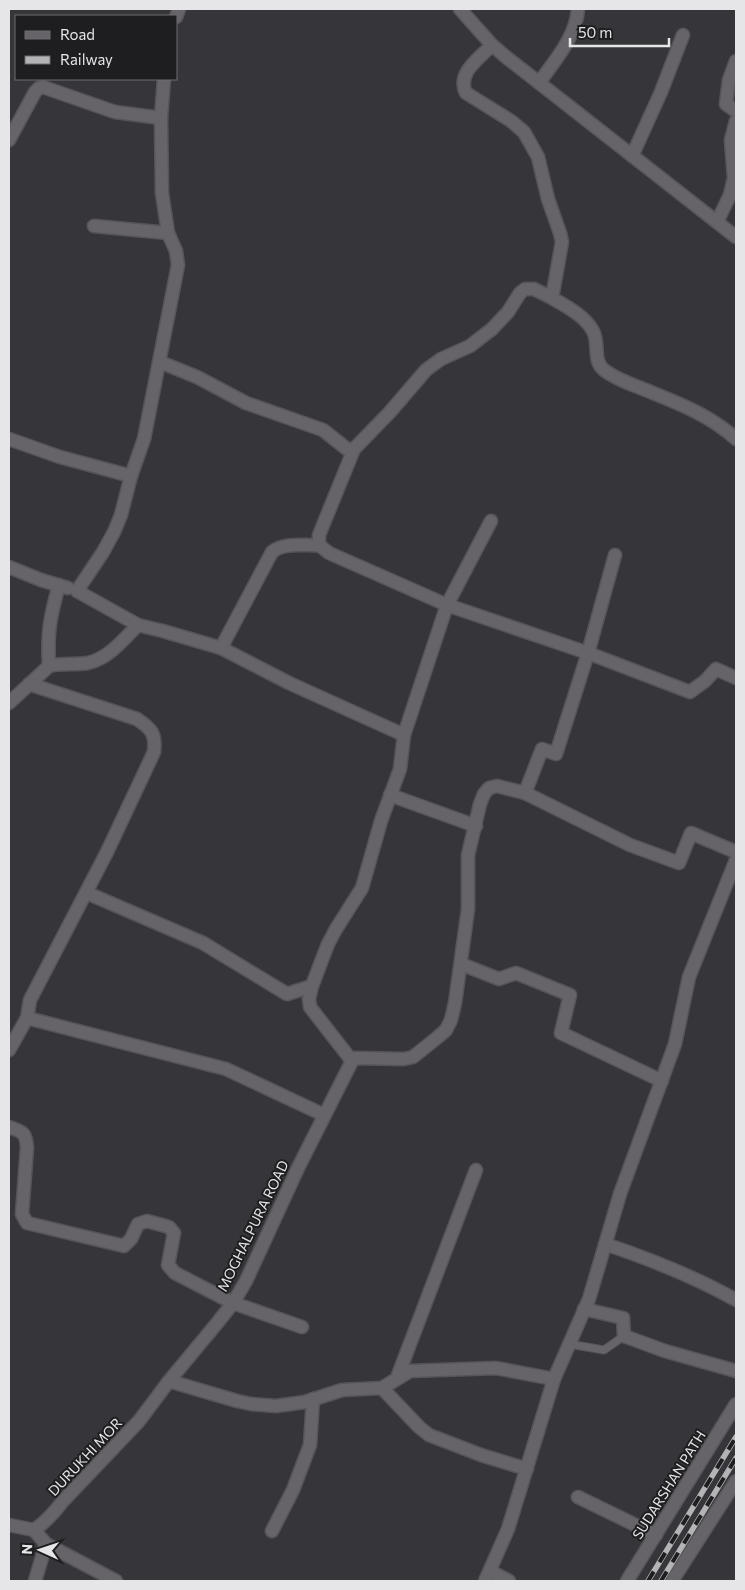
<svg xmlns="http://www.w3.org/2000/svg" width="745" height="1590" font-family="Commissioner,sans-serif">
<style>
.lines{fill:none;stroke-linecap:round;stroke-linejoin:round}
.service-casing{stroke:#565458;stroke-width:9}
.minor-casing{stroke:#565458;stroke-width:15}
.tertiary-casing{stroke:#565458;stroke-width:15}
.secondary-casing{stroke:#565458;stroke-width:15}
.service{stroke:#666469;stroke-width:7}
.minor{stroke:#666469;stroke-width:12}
.tertiary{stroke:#666469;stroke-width:12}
.secondary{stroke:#666469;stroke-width:12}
.rail-casing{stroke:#b4b3b6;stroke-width:5.5}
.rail{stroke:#1e1d1f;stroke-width:4;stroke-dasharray:11;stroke-linecap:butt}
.labels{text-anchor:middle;stroke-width:4;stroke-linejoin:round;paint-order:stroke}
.street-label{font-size:14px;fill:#e6e5e8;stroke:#1e1d1f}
</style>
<rect width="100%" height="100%" fill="#363539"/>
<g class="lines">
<defs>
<polyline id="service" points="569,1344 604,1350 624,1336"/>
<g id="minor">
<polyline points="460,9 492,45 506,57 736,237"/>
<polyline points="176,17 179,9"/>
<path d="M 492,45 C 480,58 456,73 466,93 L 511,121 L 524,132 L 538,157 L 548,199 L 560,233 L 562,242 L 552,298 C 566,306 585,316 593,331 C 600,344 592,360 604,370 C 618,381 637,386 653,393 C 683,405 712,417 736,439"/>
<polyline points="736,61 729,80 726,104 736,111"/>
<path d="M 539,83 C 555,60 576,37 578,9"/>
<polyline points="9,140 35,92 39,88 43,87 115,112 161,118"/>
<polyline points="632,156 661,92 683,35"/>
<polyline points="717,222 730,195 734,178 731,140 736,121"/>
<polyline points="94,226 168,233"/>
<polyline points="160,362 197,377 246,403 323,430 347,449 354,449 390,412 426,370 441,359 470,346 492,329 508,312 520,293 525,289 534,289 552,298"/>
<polyline points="9,439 60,457 131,476"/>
<polyline points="491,521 447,605 588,653 690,692 705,681 716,669 736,678"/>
<polyline points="9,567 41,580 68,588"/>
<polyline points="138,625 163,631 221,648 289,683 404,735 447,605 329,553 319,545 319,535 354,449"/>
<path d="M 221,648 L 272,552 C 284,542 304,546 319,545"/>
<path d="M 49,666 C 47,633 50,617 59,585"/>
<path d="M 9,703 L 49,666 C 62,663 75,665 88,663 C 109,658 124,639 138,625 L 77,591 L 103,552 L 114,532 L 121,515 L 131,476 L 144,439 L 178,265 L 176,251 L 168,233 L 162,193 L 161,118 L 164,79"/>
<polyline points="525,793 542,749 556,754 588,653 615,555"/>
<polyline points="390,795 476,826"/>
<polyline points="87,893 203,943 287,994 312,986"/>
<polyline points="461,964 499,979 516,973 570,995 561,1033 662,1081"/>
<polyline points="27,1018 226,1069 324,1115"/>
<path d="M 9,1050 L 27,1018 L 30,1000 L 107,852 L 154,752 C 156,734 152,729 137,719 L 29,684"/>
<polyline points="352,1061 310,1007 309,999 312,986 328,944 336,929 362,888 381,821 400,769 404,735"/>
<path d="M 9,1127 C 23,1132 26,1132 27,1148 L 22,1214 L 27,1223 L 124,1246 L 131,1239 L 138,1224 L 147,1221 L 169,1227 L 174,1233 L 168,1265 L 175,1273 L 233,1303 L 302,1327"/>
<path d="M 605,1244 C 650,1259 695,1277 736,1300"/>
<polyline points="584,1309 623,1318 624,1336 665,1351 736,1371"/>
<polyline points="397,1378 476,1170"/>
<polyline points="169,1381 218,1322 233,1303 246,1281 298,1168 352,1061 355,1058 404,1059 413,1057 438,1037 446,1030 451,1020 455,1003 468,909 468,855 480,804 484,794 489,788 497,786 525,793 630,845 679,863 691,833 736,852"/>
<polyline points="382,1388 419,1427 429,1435 481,1455 527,1469"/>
<polyline points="578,1497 656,1535"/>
<polyline points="34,1530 46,1544 116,1581"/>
<polyline points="272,1531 293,1490 310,1445 313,1399"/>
<polyline points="490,1571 509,1581"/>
<polyline points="35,1581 46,1544"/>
<polyline points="485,1581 508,1529 554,1379 589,1299 620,1194 675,1044 689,977 736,860"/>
<polyline points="672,1581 736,1481"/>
</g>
<path id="tertiary" d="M 9,1525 L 34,1530 C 46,1522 54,1513 63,1501 L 139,1421 L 169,1381 L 237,1401 L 251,1404 L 276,1406 L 305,1402 L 342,1390 L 382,1388 L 410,1371 L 496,1368 L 554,1379"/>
<polyline id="secondary" points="627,1581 736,1404"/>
</defs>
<!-- service casing -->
<use href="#service" class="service-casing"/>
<!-- minor casing -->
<use href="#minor" class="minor-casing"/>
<!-- tertiary casing -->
<use href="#tertiary" class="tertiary-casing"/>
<!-- secondary casing -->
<use href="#secondary" class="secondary-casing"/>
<!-- service -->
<use href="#service" class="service"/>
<!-- minor -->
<use href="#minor" class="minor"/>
<!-- tertiary -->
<use href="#tertiary" class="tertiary"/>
<!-- secondary -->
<use href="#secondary" class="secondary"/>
<defs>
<g id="rail">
<polyline points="648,1581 736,1437"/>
<polyline points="661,1581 736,1458"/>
</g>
</defs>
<!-- rail casing -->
<use href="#rail" class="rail-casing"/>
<!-- rail -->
<use href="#rail" class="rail"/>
</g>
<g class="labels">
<!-- street labels -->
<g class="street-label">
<text transform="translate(253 1226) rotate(-64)" y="5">MOGHALPURA ROAD</text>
<text transform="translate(85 1457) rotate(-47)" y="5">DURUKHI MOR</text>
<text transform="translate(669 1485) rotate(-58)" y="5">SUDARSHAN PATH</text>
</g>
</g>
<!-- border -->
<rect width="745" height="1590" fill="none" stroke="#e6e5e8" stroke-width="20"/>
<!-- legend -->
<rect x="15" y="15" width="162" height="65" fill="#1e1d1f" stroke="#6e6d6f"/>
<rect x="25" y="31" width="25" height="8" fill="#666469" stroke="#6e6d6f"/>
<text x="60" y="40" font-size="15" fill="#e6e5e8">Road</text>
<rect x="25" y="56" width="25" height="8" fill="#b4b3b6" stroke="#6e6d6f"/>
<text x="60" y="65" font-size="15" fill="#e6e5e8">Railway</text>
<!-- north arrow -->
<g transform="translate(40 1550) rotate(273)" stroke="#1e1d1f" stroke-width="4" paint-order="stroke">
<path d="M0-4L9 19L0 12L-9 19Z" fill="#e6e5e8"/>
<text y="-8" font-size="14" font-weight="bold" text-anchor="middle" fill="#e6e5e8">N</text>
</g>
<!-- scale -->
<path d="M570 38v8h99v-8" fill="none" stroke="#e6e5e8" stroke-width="2.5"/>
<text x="578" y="38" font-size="15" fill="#e6e5e8" stroke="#1e1d1f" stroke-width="4" paint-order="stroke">50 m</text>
</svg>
